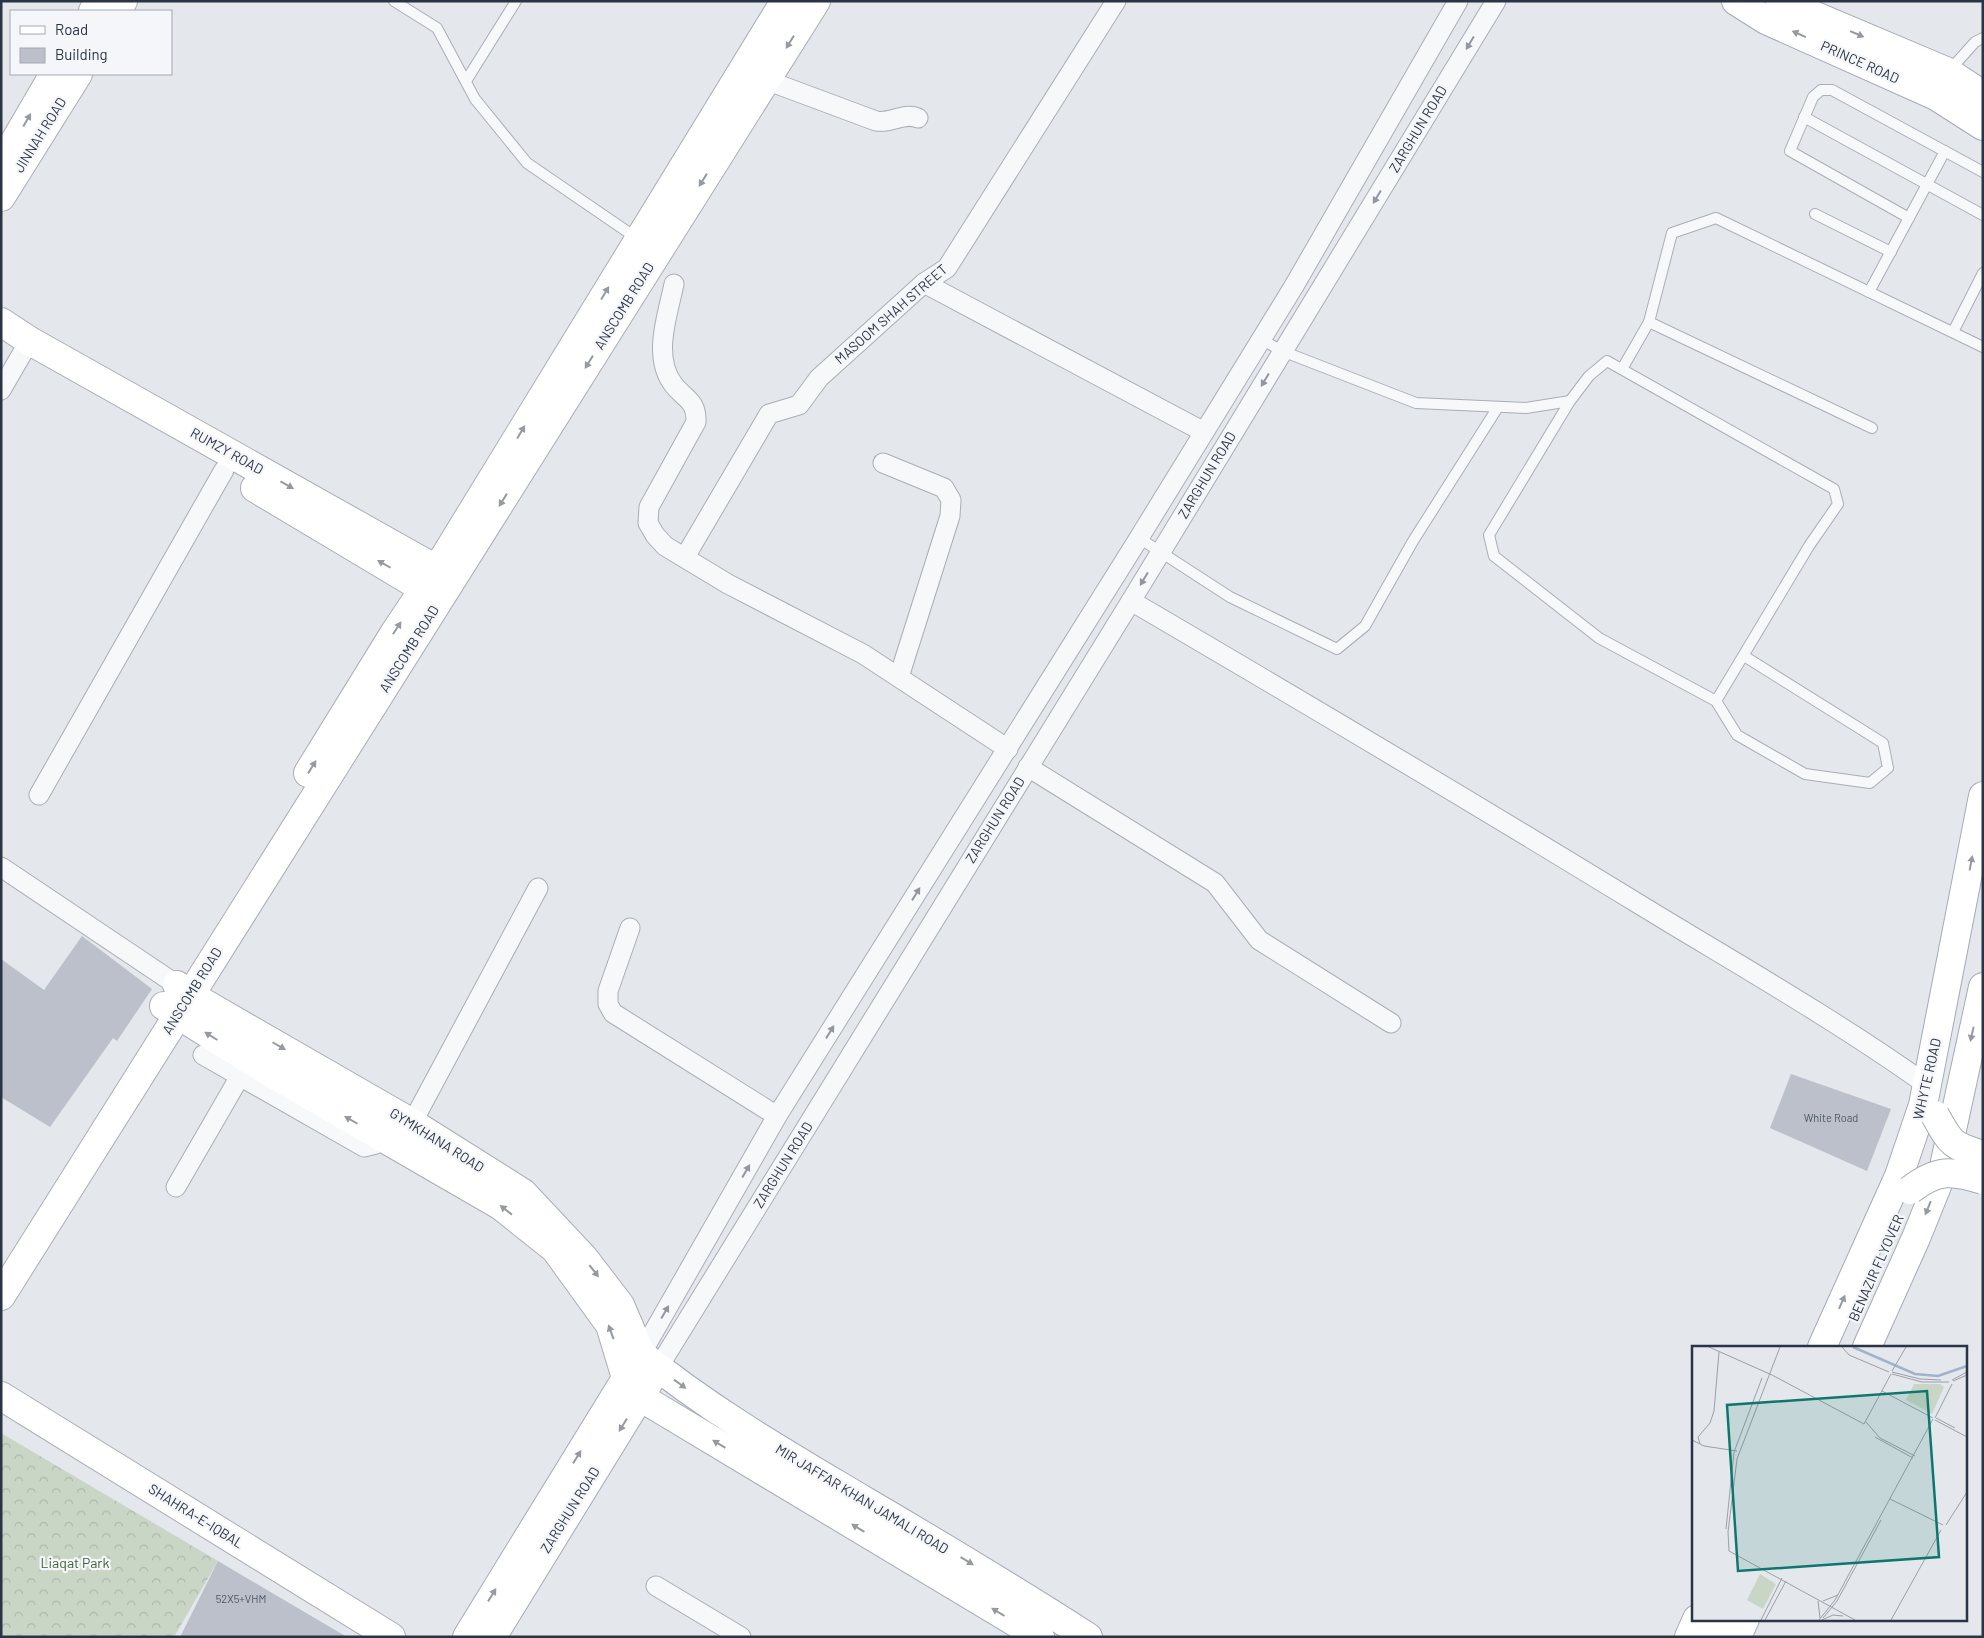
<svg xmlns="http://www.w3.org/2000/svg" width="1984" height="1638" font-family="Barlow,sans-serif">
<style>
.forest{fill:url(#forest-crowns)}
.building{fill:#bbc0ca}
.lines{fill:none;stroke-linecap:round;stroke-linejoin:round}
.lane-casing{stroke:#a9aeb7;stroke-width:12}
.street-casing{stroke:#a9aeb7;stroke-width:21}
.secondary-casing{stroke:#a9aeb7;stroke-width:30}
.primary-casing{stroke:#a3abb8;stroke-width:30}
.lane{stroke:#f7f8fa;stroke-width:10}
.street{stroke:#f7f8fa;stroke-width:19}
.secondary{stroke:#fff;stroke-width:28}
.primary{stroke:#fff;stroke-width:28}
.primary-bridge-casing{stroke:#a3abb8;stroke-width:30;stroke-linecap:butt}
.primary-bridge{stroke:#fff;stroke-width:28}
.oneway{fill:#959aa2}
.oneway2{fill:#9196a0}
.labels{text-anchor:middle;stroke-width:4.5;stroke-linejoin:round;paint-order:stroke}
.number-label{font-size:11px;fill:#4f5766}
.street-label{font-size:14px;fill:#2b3445;stroke:#f4f6f9}
.park-label{font-size:14px;fill:#3f6138;stroke:#f4f6f9}
.inset-river{fill:none;stroke:#9fb4cc;stroke-width:2.5}
.inset-road{fill:none;stroke:#9a9fa9;stroke-width:1}
.view{fill:#0f766e;fill-opacity:0.15;stroke:#0f766e;stroke-width:2.5}
.inset-edge{fill:none;stroke:#2b3445;stroke-width:2.5}
</style>
<defs>
<pattern id="forest-crowns" width="20" height="18" patternUnits="userSpaceOnUse" patternTransform="scale(1.25)"><rect width="20" height="18" fill="#c9d6c5"/><path d="M2 6a3 3 0 1 1 6 0M12 15a3 3 0 1 1 6 0" fill="none" stroke="#adb8ab"/></pattern>
</defs>
<rect width="100%" height="100%" fill="#e4e7ec"/>
<!-- forest -->
<polygon class="forest" points="1,1433 218,1561 174,1637 1,1637"/>
<!-- building -->
<g class="building">
<polygon points="82,936 152,989 117,1041 113,1038 50,1127 1,1097 1,959 44,990"/>
<polygon points="1791,1074 1891,1109 1867,1171 1770,1128"/>
<polygon points="218,1561 347,1637 180,1637"/>
</g>
<g class="lines">
<defs>
<g id="lane">
<polyline points="394,1 437,28 475,99 527,163 638,239"/>
<polyline points="1949,71 1975,42 1983,38"/>
<polyline points="466,81 516,1"/>
<polyline points="1804,117 1983,215"/>
<polyline points="1815,214 1891,252"/>
<polyline points="1909,218 1790,151 1813,97 1821,90 1832,90 1983,172"/>
<polyline points="1869,292 1945,151"/>
<polyline points="1649,322 1872,428"/>
<polyline points="1953,332 1983,273"/>
<polyline points="1261,339 1282,351 1416,403 1526,408 1570,401 1589,376 1607,361 1834,489 1838,504 1809,546 1716,701"/>
<polyline points="1622,369 1649,322 1672,233 1716,218 1983,347"/>
<polyline points="1570,401 1489,535 1494,556 1599,638 1716,701 1737,735 1805,774 1870,783 1888,768 1883,743 1744,656"/>
<polyline points="1139,538 1230,597 1337,649 1365,626 1413,541 1498,407"/>
</g>
<g id="street">
<path d="M 766,80 L 876,121 C 891,124 903,112 918,118"/>
<polyline points="924,283 1204,432"/>
<path d="M 674,284 C 668,314 652,356 673,384 C 684,399 697,400 696,422 L 649,507 L 648,523 L 655,535 L 665,546 L 728,584 L 863,654 L 1008,749"/>
<polyline points="1,390 23,352"/>
<polyline points="883,463 944,488 951,500 950,516 899,677"/>
<polyline points="685,557 769,414 799,405 819,378 924,283 947,268 1116,1"/>
<path d="M 1131,601 C 1302,701 1472,802 1642,906 C 1737,964 1836,1020 1927,1085"/>
<polyline points="1028,767 1215,883 1259,940 1391,1023"/>
<polyline points="39,795 224,470"/>
<polyline points="1,867 177,985"/>
<polyline points="630,928 608,991 608,1004 613,1013 777,1116"/>
<polyline points="203,1055 364,1147 376,1144 379,1136"/>
<polyline points="412,1123 538,888"/>
<polyline points="176,1187 239,1078"/>
<polyline points="641,1354 777,1116 1139,538 1294,286 1458,1"/>
<polyline points="658,1368 1131,601 1496,1"/>
<polyline points="656,1586 741,1637"/>
</g>
<g id="secondary">
<polyline points="93,11 99,1"/>
<polyline points="117,11 123,1"/>
<polyline points="1,161 12,146 54,74"/>
<polyline points="1,197 78,74"/>
<polyline points="1,322 30,341 452,578"/>
<polyline points="255,488 439,598"/>
<polyline points="308,773 395,632 437,569 785,1"/>
<polyline points="177,985 190,995 412,1123 523,1193 584,1258 620,1305 641,1354"/>
<polyline points="164,1006 271,1073 501,1206 555,1249 610,1325 626,1378"/>
<polyline points="1,1296 816,1"/>
<polyline points="1,1396 391,1637"/>
</g>
<g id="primary">
<polyline points="1736,1 1766,20 1936,96 1983,126"/>
<polyline points="1780,1 1948,72 1983,95"/>
<polyline points="1822,1347 1899,1176 1923,1105 1983,796"/>
<polyline points="1867,1347 1916,1238 1943,1171 1983,987"/>
<polyline points="626,1378 640,1397 1040,1637"/>
<path d="M 467,1637 L 641,1354 C 711,1411 788,1455 865,1501 C 940,1545 1015,1590 1088,1637"/>
<polyline points="492,1637 649,1382"/>
<polyline points="1689,1637 1697,1619"/>
<polyline points="1715,1637 1723,1619"/>
<polyline points="1737,1637 1745,1619"/>
</g>
</defs>
<!-- lane casing -->
<use href="#lane" class="lane-casing"/>
<!-- street casing -->
<use href="#street" class="street-casing"/>
<!-- secondary casing -->
<use href="#secondary" class="secondary-casing"/>
<!-- primary casing -->
<use href="#primary" class="primary-casing"/>
<!-- lane -->
<use href="#lane" class="lane"/>
<!-- street -->
<use href="#street" class="street"/>
<!-- secondary -->
<use href="#secondary" class="secondary"/>
<!-- primary -->
<use href="#primary" class="primary"/>
<defs>
<g id="primary-bridge">
<path d="M 1935,1115 C 1951,1144 1951,1145 1983,1155"/>
<path d="M 1910,1190 C 1937,1169 1952,1170 1983,1180"/>
</g>
</defs>
<!-- primary-bridge casing -->
<use href="#primary-bridge" class="primary-bridge-casing"/>
<!-- primary-bridge -->
<use href="#primary-bridge" class="primary-bridge"/>
</g>
<!-- one-way arrows -->
<defs><path id="oneway-solid" d="M-6-.8H1V-3.2L6.5 0L1 3.2V.8H-6Z" transform="scale(1.25)"/></defs>
<g class="oneway">
<use href="#oneway-solid" transform="translate(1799 34) rotate(-156)"/>
<use href="#oneway-solid" transform="translate(1857 34) rotate(23)"/>
<use href="#oneway-solid" transform="translate(790 42) rotate(122)"/>
<use href="#oneway-solid" transform="translate(27 120) rotate(-60)"/>
<use href="#oneway-solid" transform="translate(703 180) rotate(122)"/>
<use href="#oneway-solid" transform="translate(605 293) rotate(-59)"/>
<use href="#oneway-solid" transform="translate(589 362) rotate(122)"/>
<use href="#oneway-solid" transform="translate(521 432) rotate(-59)"/>
<use href="#oneway-solid" transform="translate(287 485) rotate(29)"/>
<use href="#oneway-solid" transform="translate(503 500) rotate(122)"/>
<use href="#oneway-solid" transform="translate(384 564) rotate(-150)"/>
<use href="#oneway-solid" transform="translate(397 628) rotate(-57)"/>
<use href="#oneway-solid" transform="translate(312 767) rotate(-58)"/>
<use href="#oneway-solid" transform="translate(1971 863) rotate(-79)"/>
<use href="#oneway-solid" transform="translate(1972 1034) rotate(103)"/>
<use href="#oneway-solid" transform="translate(211 1036) rotate(-148)"/>
<use href="#oneway-solid" transform="translate(279 1046) rotate(30)"/>
<use href="#oneway-solid" transform="translate(351 1120) rotate(-150)"/>
<use href="#oneway-solid" transform="translate(1928 1208) rotate(112)"/>
<use href="#oneway-solid" transform="translate(506 1210) rotate(-142)"/>
<use href="#oneway-solid" transform="translate(594 1271) rotate(52)"/>
<use href="#oneway-solid" transform="translate(1842 1302) rotate(-66)"/>
<use href="#oneway-solid" transform="translate(611 1332) rotate(-110)"/>
<use href="#oneway-solid" transform="translate(680 1384) rotate(36)"/>
<use href="#oneway-solid" transform="translate(623 1425) rotate(122)"/>
<use href="#oneway-solid" transform="translate(719 1444) rotate(-149)"/>
<use href="#oneway-solid" transform="translate(577 1457) rotate(-58)"/>
<use href="#oneway-solid" transform="translate(858 1528) rotate(-149)"/>
<use href="#oneway-solid" transform="translate(967 1561) rotate(31)"/>
<use href="#oneway-solid" transform="translate(492 1595) rotate(-58)"/>
<use href="#oneway-solid" transform="translate(998 1612) rotate(-149)"/>
</g>
<g class="oneway2">
<use href="#oneway-solid" transform="translate(1470 43) rotate(121)"/>
<use href="#oneway-solid" transform="translate(1377 197) rotate(121)"/>
<use href="#oneway-solid" transform="translate(1265 380) rotate(121)"/>
<use href="#oneway-solid" transform="translate(1144 579) rotate(121)"/>
<use href="#oneway-solid" transform="translate(916 894) rotate(-58)"/>
<use href="#oneway-solid" transform="translate(830 1032) rotate(-58)"/>
<use href="#oneway-solid" transform="translate(746 1171) rotate(-60)"/>
<use href="#oneway-solid" transform="translate(665 1312) rotate(-60)"/>
</g>
<g class="labels">
<!-- number labels -->
<g class="number-label">
<text x="1831" y="1122">White Road</text>
<text x="241" y="1603">52X5+VHM</text>
</g>
<!-- street labels -->
<g class="street-label">
<text transform="translate(1860 62) rotate(24)" y="5">PRINCE ROAD</text>
<text transform="translate(1418 129) rotate(-59)" y="5">ZARGHUN ROAD</text>
<text transform="translate(40 135) rotate(-58)" y="5">JINNAH ROAD</text>
<text transform="translate(624 306) rotate(-58)" y="5">ANSCOMB ROAD</text>
<text transform="translate(891 314) rotate(-41)" y="5">MASOOM SHAH STREET</text>
<text transform="translate(227 451) rotate(29)" y="5">RUMZY ROAD</text>
<text transform="translate(1207 475) rotate(-59)" y="5">ZARGHUN ROAD</text>
<text transform="translate(409 649) rotate(-58)" y="5">ANSCOMB ROAD</text>
<text transform="translate(995 820) rotate(-58)" y="5">ZARGHUN ROAD</text>
<text transform="translate(192 991) rotate(-58)" y="5">ANSCOMB ROAD</text>
<text transform="translate(1927 1079) rotate(-77)" y="5">WHYTE ROAD</text>
<text transform="translate(437 1140) rotate(32)" y="5">GYMKHANA ROAD</text>
<text transform="translate(783 1165) rotate(-58)" y="5">ZARGHUN ROAD</text>
<text transform="translate(1876 1268) rotate(-66)" y="5">BENAZIR FLYOVER</text>
<text transform="translate(862 1499) rotate(31)" y="5">MIR JAFFAR KHAN JAMALI ROAD</text>
<text transform="translate(570 1510) rotate(-58)" y="5">ZARGHUN ROAD</text>
<text transform="translate(196 1516) rotate(32)" y="5">SHAHRA-E-IQBAL</text>
</g>
<!-- park labels -->
<g class="park-label">
<text x="75" y="1568">Liaqat Park</text>
</g>
</g>
<!-- overview -->
<g transform="translate(1692 1346)">
<rect width="275" height="275" fill="#e4e7ec"/>
<path d="M 222,38 L 248,38 L 252,41 L 240,68 L 214,54 Z" fill="#c9d6c5"/>
<path d="M 68,228 L 84,238 L 71,263 L 55,254 Z" fill="#c9d6c5"/>
<path class="inset-river" d="M 161,1 L 223,28 L 246,30 L 275,20"/>
<path class="inset-road" d="M 17,1 L 80,29 L 172,78 L 199,28M 88,1 L 45,113 L 36,186 L 37,205 L 163,274M 150,1 L 157,9 L 197,26M 200,25 L 214,1M 200,26 L 228,33 L 249,34M 200,28 L 230,36 L 257,36M 260,34 L 275,26M 261,35 L 275,29M 190,45 L 241,72M 243,72 L 260,38M 244,72 L 263,82M 243,74 L 275,91M 174,76 L 188,92 L 223,110M 183,91 L 221,112M 0,94 L 12,100 L 45,105M 8,98 L 6,91 L 18,77 L 22,65 L 27,6M 198,153 L 251,179M 254,179 L 275,146M 34,183 L 42,106 L 70,32M 126,255 L 128,272M 131,255 L 146,249M 131,272 L 145,255 L 189,174M 69,274 L 90,232M 73,274 L 94,235M 127,274 L 143,254 L 241,73M 130,274 L 141,269 L 151,270M 199,274 L 249,184"/>
<path class="view" d="M 235,45 L 247,211 L 46,225 L 35,59 Z"/>
<rect width="275" height="275" class="inset-edge"/>
</g>
<!-- border -->
<rect width="1984" height="1638" fill="none" stroke="#2b3445" stroke-width="5"/>
<!-- legend -->
<rect x="10" y="10" width="162" height="65" fill="#f4f6f9" stroke="#a4a8b1"/>
<rect x="20" y="26" width="25" height="8" fill="#ffffff" stroke="#a4a8b1"/>
<text x="55" y="35" font-size="15" fill="#2b3445">Road</text>
<rect x="20" y="48" width="25" height="15" fill="#bbc0ca" stroke="#a4a8b1"/>
<text x="55" y="60" font-size="15" fill="#2b3445">Building</text>
</svg>
